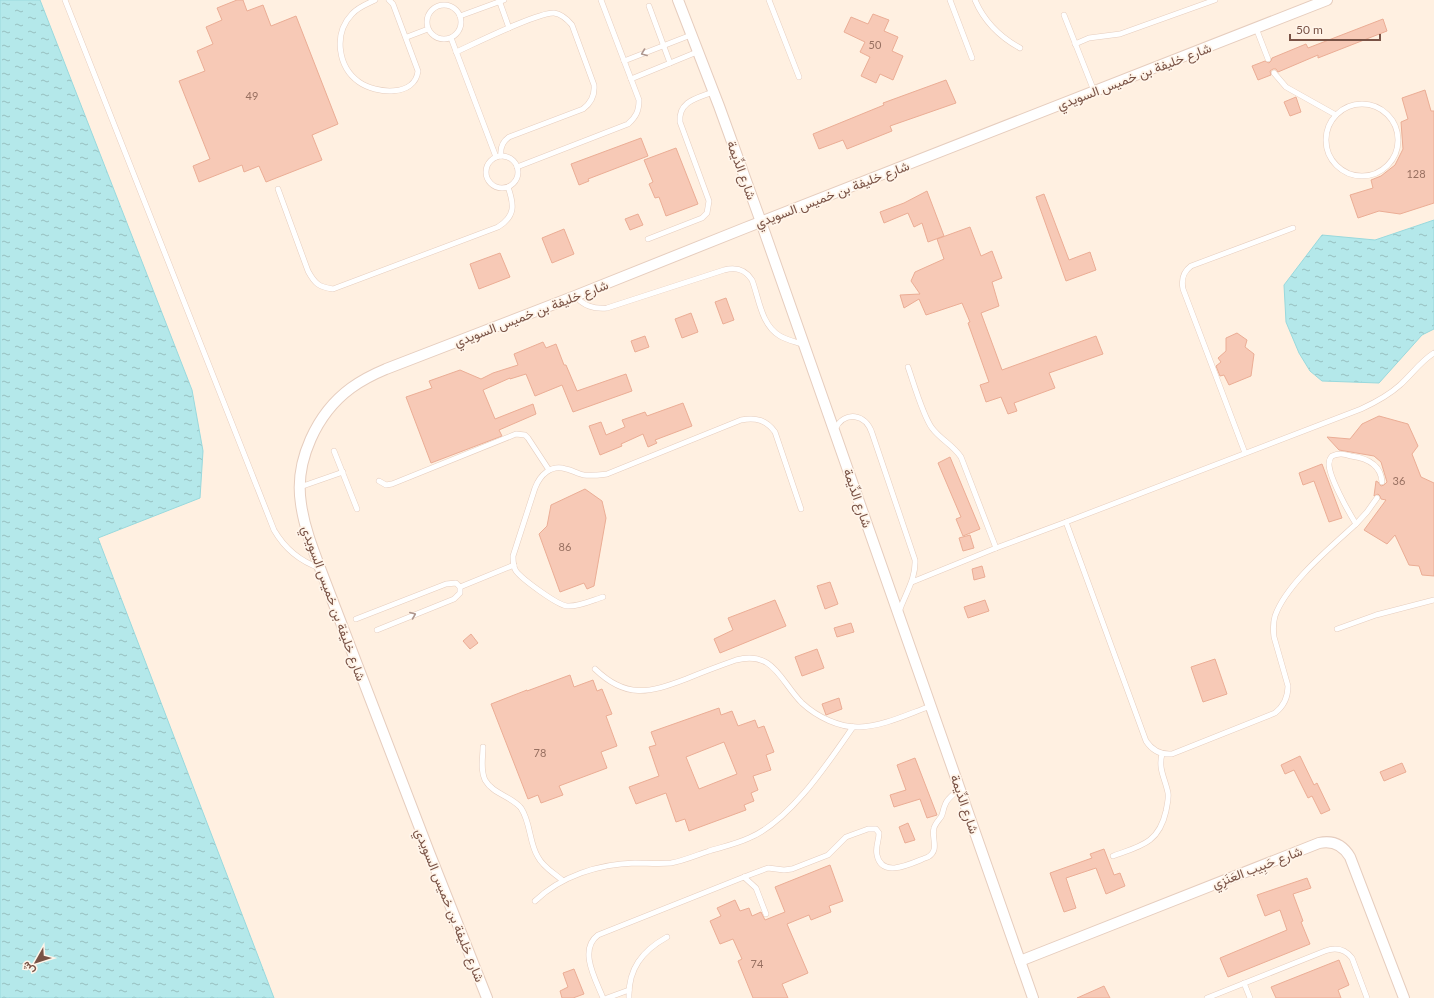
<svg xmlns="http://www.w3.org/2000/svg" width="1434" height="998" font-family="Lato,Vazirmatn,sans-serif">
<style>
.water{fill:url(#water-ripples);stroke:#99d9dd}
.building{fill:#f7c9b6;stroke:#ebad95;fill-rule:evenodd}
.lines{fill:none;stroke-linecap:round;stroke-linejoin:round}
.service-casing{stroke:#e6cdbe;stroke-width:6}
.minor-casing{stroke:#e6cdbe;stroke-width:12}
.service{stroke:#fff;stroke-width:5}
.minor{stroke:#fff;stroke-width:10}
.oneway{stroke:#af978f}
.labels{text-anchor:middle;stroke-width:3.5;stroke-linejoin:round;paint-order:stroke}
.number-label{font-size:11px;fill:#987061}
.street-label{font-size:13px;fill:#795245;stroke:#fff5ea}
</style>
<defs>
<pattern id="water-ripples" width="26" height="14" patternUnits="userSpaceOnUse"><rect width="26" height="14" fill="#b4e8ea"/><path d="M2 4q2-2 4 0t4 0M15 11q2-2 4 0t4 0" fill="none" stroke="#97bfbf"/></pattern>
</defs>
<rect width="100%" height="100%" fill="#fff0e1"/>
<!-- water -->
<g class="water">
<polygon points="0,0 40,0 192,390 203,451 200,498 98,538 274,998 0,998"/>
<polygon points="1434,220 1434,329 1422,335 1379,383 1322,381 1310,371 1299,353 1286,322 1284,285 1322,235 1375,240"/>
</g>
<!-- building -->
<g class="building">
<polygon points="237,0 243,0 247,11 263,5 271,26 296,16 338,124 312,135 322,160 266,182 259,166 244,172 242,165 199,182 193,166 210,159 179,81 205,71 197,51 213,44 206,27 222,20 217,8"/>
<polygon points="873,14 889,20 884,31 898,37 892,51 903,56 893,80 880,74 876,83 861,76 870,57 860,52 865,42 844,32 851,17 868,24"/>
<polygon points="1383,19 1387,31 1318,58 1318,55 1278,72 1276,69 1273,69 1270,71 1271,75 1258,80 1252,66 1265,61 1269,63 1271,61 1272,58 1306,44 1308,48"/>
<polygon points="946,80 956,103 890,126 892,131 847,149 843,140 819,149 813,134 884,105 883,103"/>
<polygon points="1425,90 1431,111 1434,111 1434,203 1400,214 1379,211 1358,218 1350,195 1373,188 1371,180 1381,176 1395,165 1403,149 1401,122 1408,119 1402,98"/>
<polygon points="1296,97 1301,112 1290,116 1284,102"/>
<polygon points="641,138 648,156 588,179 589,181 579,185 571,164"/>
<polygon points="676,148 698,204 666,216 659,197 655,198 649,184 653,182 644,160"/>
<polygon points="927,191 944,236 928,242 922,223 914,227 908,213 884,223 880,212 904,203"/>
<polygon points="1044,194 1069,260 1090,252 1096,270 1066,281 1036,197"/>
<polygon points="638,214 643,225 630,230 625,219"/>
<polygon points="970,227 981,256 992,251 1002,278 992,282 999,306 981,313 1002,370 1096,336 1103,354 1049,373 1055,388 1014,403 1017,411 1008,414 1001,397 986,402 980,385 989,382 968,323 970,322 962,303 926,315 919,299 904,308 900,295 920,294 911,281 915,272 944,259 937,239"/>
<polygon points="564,229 574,254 552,263 542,238"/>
<polygon points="500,253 510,277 479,289 470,264"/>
<polygon points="726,298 734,320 723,324 715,302"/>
<polygon points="691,313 698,332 682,338 675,319"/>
<polygon points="1237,333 1247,340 1245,347 1254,354 1251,376 1229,385 1224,375 1220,376 1216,366 1221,362 1218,358 1226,351 1226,338"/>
<polygon points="645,336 649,347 635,352 631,341"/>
<polygon points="543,342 546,348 556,344 564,365 566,365 577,391 626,374 632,391 573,412 562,385 535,396 526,374 510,379 510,378 483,390 495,419 533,404 536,414 499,430 502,436 431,463 406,397 432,388 429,381 460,370 481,379 493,373 518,365 514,354"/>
<polygon points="683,403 692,426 655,440 657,443 648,447 643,434 621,444 622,446 600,455 589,426 601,422 606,435 625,427 622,420 645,412 647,416"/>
<polygon points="1379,416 1408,424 1418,446 1412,454 1421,477 1434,483 1434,576 1422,575 1419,566 1409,565 1395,535 1387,544 1364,530 1386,500 1381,499 1380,496 1378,494 1374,496 1376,481 1378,482 1381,486 1384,485 1387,482 1381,462 1374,456 1339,450 1327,437 1350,439 1362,424"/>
<polygon points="950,457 980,529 963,536 956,519 961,517 938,463"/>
<polygon points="1322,464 1342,518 1329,522 1314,481 1303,485 1299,473"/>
<polygon points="585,489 602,501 606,518 594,586 587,589 584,583 560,592 539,534 547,526 551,505"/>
<polygon points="970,535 974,548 963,551 959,538"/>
<polygon points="982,566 985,577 974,580 972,569"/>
<polygon points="830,582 838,604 825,609 817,586"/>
<polygon points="775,600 786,626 720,653 714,639 733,630 728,618"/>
<polygon points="985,600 989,611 968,618 964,607"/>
<polygon points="851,623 854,632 837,637 834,628"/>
<polygon points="471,634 478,643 470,649 463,641"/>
<polygon points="817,649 824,668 802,676 795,657"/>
<polygon points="1215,659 1227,694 1203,702 1191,667"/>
<polygon points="570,675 574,687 593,680 597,691 602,689 612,714 606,716 617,746 601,752 607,768 559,786 563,795 541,803 538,795 528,799 491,704 527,690 527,691"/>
<polygon points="839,698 842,709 826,715 822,704"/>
<path d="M 719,708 L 721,715 L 732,711 L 738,726 L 755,720 L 758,728 L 764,726 L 774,752 L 766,755 L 771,770 L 753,776 L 758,790 L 751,793 L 754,801 L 744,805 L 746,810 L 689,831 L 685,819 L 676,822 L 666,793 L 636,804 L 629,787 L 659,776 L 649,747 L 656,745 L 651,732 ZM 724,742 L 737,774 L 699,789 L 686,757 Z"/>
<polygon points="1300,756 1314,785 1317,783 1330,810 1321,814 1312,796 1308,798 1294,770 1285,774 1281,765"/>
<polygon points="915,758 937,815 927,818 920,799 894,807 890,795 906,790 897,765"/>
<polygon points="1402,763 1406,772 1384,781 1380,772"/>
<polygon points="908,823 915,840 905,843 899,827"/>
<polygon points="1104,849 1114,875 1120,873 1125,886 1106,894 1096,868 1066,878 1076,908 1064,912 1050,873 1092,858 1090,854"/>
<polygon points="830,865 843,901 829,906 831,912 811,920 809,915 787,924 808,973 782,984 788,998 753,998 738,961 742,959 733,939 720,944 710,921 721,916 717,908 735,900 740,911 749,908 752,916 761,912 765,920 785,912 775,887"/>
<polygon points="1307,878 1311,888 1293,894 1303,921 1301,922 1310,944 1228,977 1220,958 1287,930 1280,910 1265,916 1257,895"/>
<polygon points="1339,960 1349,985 1338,990 1341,998 1276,998 1271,987"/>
<polygon points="574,969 584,994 573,998 562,998 560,991 568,987 563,973"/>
<polygon points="1104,986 1110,998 1077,998"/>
</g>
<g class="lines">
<defs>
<g id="service">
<path d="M 65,0 L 274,530 C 285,549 299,561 320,568"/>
<path d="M 375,0 C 367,4 358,7 352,14 C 333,34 338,67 359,82 C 376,94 415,97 418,71 L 393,4 L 389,0"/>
<polyline points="499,0 509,28"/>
<polyline points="769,0 799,77"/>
<polyline points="950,0 972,58"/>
<path d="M 975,0 C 984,21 1000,37 1020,48"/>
<circle cx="444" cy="22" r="17"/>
<polyline points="649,6 670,63"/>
<polyline points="1064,15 1094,91"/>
<polyline points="460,16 504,0"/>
<polyline points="1256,28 1268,59"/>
<polyline points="407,37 428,29"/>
<polyline points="451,38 496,157"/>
<polyline points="1075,44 1089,38 1120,34 1215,0"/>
<path d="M 456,52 C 474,44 538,12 554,13 C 562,14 567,19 572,25 L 594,85 C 595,96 591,103 583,109 L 509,137 C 502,142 500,148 501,156"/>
<polyline points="624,61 691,35"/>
<polyline points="1274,73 1286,87 1336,115"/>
<polyline points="631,79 697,52"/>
<circle cx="1362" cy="140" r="36"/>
<circle cx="502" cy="172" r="16"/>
<path d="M 517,167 L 628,124 C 636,117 639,111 639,100 L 601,0"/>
<path d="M 278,189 L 308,271 C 315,284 319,287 333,289 L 498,227 C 516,216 514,204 508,187"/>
<path d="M 648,239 L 702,218 L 707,213 L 709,201 L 680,122 C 678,101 698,98 713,92"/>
<path d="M 575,296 C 584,306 593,309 607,308 L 724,270 C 736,267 745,269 752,280 C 759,298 761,325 780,336 C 787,340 796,342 804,345"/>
<path d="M 908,367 C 914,384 923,416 932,428 C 941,440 952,444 961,457 L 996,548"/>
<path d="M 835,429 C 845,410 866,414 872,433 L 915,560 C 916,579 905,594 899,612"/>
<polyline points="334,451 357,509"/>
<path d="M 1245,453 L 1183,289 C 1181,279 1183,272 1191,266 L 1293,228"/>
<polyline points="379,481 386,485 392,484 516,434 525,435 528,438 549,470"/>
<polyline points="300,487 343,472"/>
<path d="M 1066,522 L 1146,741 C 1152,750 1160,755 1172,754 L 1275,713 C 1284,706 1288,698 1288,686 L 1274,637 C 1273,629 1273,623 1275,616 C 1286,584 1331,547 1356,524 C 1348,511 1329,477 1329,464 C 1329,460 1330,458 1332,456 C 1339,453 1344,454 1351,456 C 1366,458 1381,464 1382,482"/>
<polyline points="1356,524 1367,512 1377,498"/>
<path d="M 912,582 L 996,548 L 1066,522 L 1361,409 C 1374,403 1389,395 1400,385 C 1412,374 1421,361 1434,353"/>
<polyline points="460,587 514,565"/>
<path d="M 603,597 C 593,600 579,607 567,606 C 557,605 522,579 516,571 C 513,567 513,562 513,556 L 535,488 C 540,475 551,464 566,469 C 572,470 578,474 584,475 C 592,476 599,475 607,474 L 741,420 C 756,417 766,420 775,432 L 801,509"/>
<polyline points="356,619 446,584 456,583 460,587 460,593 454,599 377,630"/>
<polyline points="1337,629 1376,615 1434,600"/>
<path d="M 595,669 C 626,699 649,693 686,679 C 703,672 719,666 736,660 C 774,650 780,681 802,703 C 817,717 840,728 860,727 C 884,726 908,714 931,706"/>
<path d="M 483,747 C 483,758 480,769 485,780 C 493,794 511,796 521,808 C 531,823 529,843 538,857 C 543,867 554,873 562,880"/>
<path d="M 1113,856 C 1141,846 1159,843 1166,811 C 1167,805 1169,798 1168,793 C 1165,778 1158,769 1162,754"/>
<polyline points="744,877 756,888 766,914"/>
<path d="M 535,901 C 561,876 599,864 635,863 C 647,863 659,864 671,863 C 683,861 697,855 709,851 C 722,847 736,844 749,838 C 790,821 828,763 853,727"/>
<polyline points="1244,983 1250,998"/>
<path d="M 603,998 C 596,980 578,950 598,935 L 744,877 L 768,868 L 784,870 L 792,869 L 828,855 L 846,837 L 868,829 L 876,829 L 879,833 C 879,841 875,847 877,855 C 882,880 914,862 928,857 C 940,850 931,838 934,828 C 935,824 938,821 941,817 C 943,814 943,809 945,805 C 947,798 954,794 960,789"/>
<polyline points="607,998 629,990"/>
<path d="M 629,998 C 628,969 642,951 667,937"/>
<path d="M 1207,998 L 1325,951 C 1336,947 1345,949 1352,958 L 1367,998"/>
</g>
<g id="minor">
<polyline points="678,0 719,106 761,222 1033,998"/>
<path d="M 1020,961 L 1319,843 C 1333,840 1343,845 1350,857 L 1404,998"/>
<path d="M 487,998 L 429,852 L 320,568 C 312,547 304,526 301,504 C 294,461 317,413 351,388 C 362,380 374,374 386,369 L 575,296 L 745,228 L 1327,0"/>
</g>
</defs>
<!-- service casing -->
<use href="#service" class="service-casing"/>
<!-- minor casing -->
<use href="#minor" class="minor-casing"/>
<!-- service -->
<use href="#service" class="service"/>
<!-- minor -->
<use href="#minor" class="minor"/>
</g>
<!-- one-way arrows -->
<defs><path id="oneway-chevron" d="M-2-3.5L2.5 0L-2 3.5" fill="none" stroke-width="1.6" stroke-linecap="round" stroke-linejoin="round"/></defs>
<g class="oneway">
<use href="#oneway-chevron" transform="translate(644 53) rotate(159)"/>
<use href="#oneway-chevron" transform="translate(413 615) rotate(-22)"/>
</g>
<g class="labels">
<!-- number labels -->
<g class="number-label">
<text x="875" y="49">50</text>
<text x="252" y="100">49</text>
<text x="1416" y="178">128</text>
<text x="1399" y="485">36</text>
<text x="565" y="551">86</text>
<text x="540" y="757">78</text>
<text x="757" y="968">74</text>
</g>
<!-- street labels -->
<g class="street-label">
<text transform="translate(1134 76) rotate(-21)" y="5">شارع خليفة بن خميس السويدي</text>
<text transform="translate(742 170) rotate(70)" y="5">شارع الدِّيمة</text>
<text transform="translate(832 194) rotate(-21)" y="5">شارع خليفة بن خميس السويدي</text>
<text transform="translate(531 313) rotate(-21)" y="5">شارع خليفة بن خميس السويدي</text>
<text transform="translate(858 498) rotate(71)" y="5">شارع الدِّيمة</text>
<text transform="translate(334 603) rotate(70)" y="5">شارع خليفة بن خميس السويدي</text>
<text transform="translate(965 804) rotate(71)" y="5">شارع الدِّيمة</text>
<text transform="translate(1257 867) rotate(-21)" y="5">شارع حَبِيب العَنَزِي</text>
<text transform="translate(450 905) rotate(68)" y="5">شارع خليفة بن خميس السويدي</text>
</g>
</g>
<!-- north arrow -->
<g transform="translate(36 962) rotate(231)" stroke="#fff5ea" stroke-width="3" paint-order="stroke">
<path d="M0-3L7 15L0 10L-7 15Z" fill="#795245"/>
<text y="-6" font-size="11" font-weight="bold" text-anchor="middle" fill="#795245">ش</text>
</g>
<!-- scale -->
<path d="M1290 34v6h90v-6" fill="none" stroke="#795245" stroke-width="2"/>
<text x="1296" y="34" font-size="12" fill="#795245" stroke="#fff5ea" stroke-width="3" paint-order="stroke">50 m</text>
</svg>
